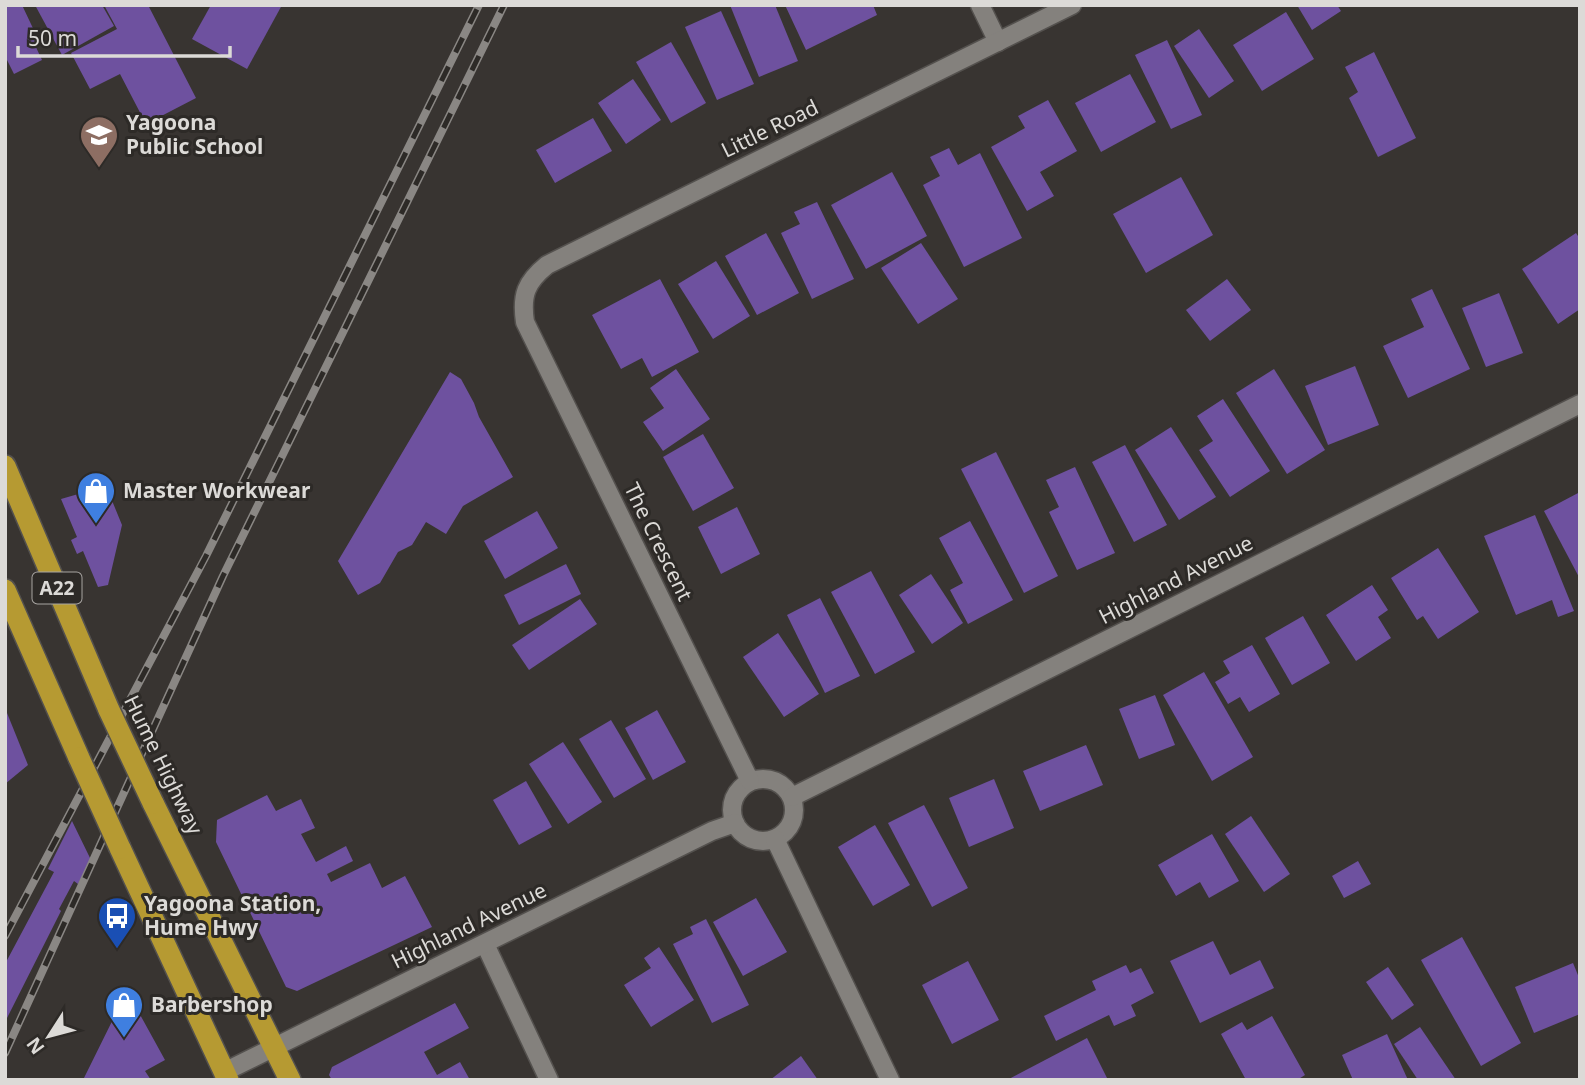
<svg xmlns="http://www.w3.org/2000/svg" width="1585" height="1085" font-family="'Noto Sans',sans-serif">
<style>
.building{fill:#6e519f}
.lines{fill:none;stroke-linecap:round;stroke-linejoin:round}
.minor-casing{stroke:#54514e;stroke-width:21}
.highway-casing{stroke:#54514e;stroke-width:24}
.minor{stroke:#84817d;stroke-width:18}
.highway{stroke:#b69a32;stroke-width:21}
.rail-casing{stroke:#8a8784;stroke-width:8}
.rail{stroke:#2d2a27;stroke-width:5;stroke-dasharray:16;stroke-linecap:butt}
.highway-bridge-casing{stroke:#54514e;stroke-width:24;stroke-linecap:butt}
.highway-bridge{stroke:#b69a32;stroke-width:21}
.labels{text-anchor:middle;stroke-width:6;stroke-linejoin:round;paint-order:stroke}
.shield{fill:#2d2a27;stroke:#a8a5a2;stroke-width:2}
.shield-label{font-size:19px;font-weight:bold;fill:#dcdad7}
.poi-label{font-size:21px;font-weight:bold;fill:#dcdad7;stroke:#2d2a27;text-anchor:start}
.street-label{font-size:21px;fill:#dcdad7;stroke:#2d2a27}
</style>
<rect width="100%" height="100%" fill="#383431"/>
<!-- building -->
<g class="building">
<polygon points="7,5 22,5 39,41 34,43 42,60 14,74 5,56 5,6"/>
<polygon points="35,5 102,5 114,26 62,55"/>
<polygon points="104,5 148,5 196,98 146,124 120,74 90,89 71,53 117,29"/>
<polygon points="211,5 282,5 247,69 192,39"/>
<polygon points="730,5 775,5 798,61 759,77"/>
<polygon points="785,5 873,5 877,15 806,50"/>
<polygon points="1297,5 1337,5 1341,11 1312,30"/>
<polygon points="721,11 754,84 717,100 685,27"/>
<polygon points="1286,12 1314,59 1262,91 1233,45"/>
<polygon points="1199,29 1234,81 1209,98 1174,46"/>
<polygon points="1167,40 1202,115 1171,129 1135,55"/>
<polygon points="671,42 706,103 671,123 636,62"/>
<polygon points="1374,52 1416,138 1378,157 1349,98 1358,92 1345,67"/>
<polygon points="1130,74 1156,122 1101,152 1075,103"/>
<polygon points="633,79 661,120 626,144 598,103"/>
<polygon points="1048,100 1077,151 1040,172 1054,196 1027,211 991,147 1025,128 1018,116"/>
<polygon points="593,118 612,151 555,183 536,150"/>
<polygon points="949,148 958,165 980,153 1022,238 964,267 923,185 940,176 930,157"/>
<polygon points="892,172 927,236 866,269 831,205"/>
<polygon points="1181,177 1213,235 1146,273 1113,214"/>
<polygon points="817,202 854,279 812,299 781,233 800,224 794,212"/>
<polygon points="766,233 799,293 757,315 725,256"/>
<polygon points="1576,233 1580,239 1580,309 1558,324 1522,269"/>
<polygon points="921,243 958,299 918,324 881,268"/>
<polygon points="716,261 750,316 713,339 678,284"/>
<polygon points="660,279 699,352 652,377 642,358 621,369 592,315"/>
<polygon points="1227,279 1251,310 1210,341 1186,310"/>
<polygon points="1432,289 1470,369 1408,398 1383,346 1424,327 1411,299"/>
<polygon points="1499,293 1523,353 1486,367 1462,308"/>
<polygon points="1355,366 1379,425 1328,445 1305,386"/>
<polygon points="676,369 710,419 663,451 643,422 664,408 650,388"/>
<polygon points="1274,369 1325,450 1287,474 1236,393"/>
<polygon points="450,372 461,379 474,403 479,417 513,477 463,506 446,534 426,522 412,545 398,552 380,583 358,595 338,561"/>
<polygon points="1223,399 1270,471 1230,497 1199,450 1213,441 1197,416"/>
<polygon points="1171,427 1216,497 1179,520 1135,450"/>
<polygon points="703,434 734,488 693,511 663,457"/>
<polygon points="1125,445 1167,525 1134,542 1092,462"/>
<polygon points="996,452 1058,576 1024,593 961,469"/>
<polygon points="1075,467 1115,553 1077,570 1049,512 1059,507 1046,480"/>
<polygon points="106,486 122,525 108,585 98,587 83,551 77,554 71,540 77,537 61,499"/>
<polygon points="1580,492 1580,579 1544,511"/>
<polygon points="737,507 760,554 721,574 698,527"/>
<polygon points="537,511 558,548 505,579 484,541"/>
<polygon points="1535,515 1574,611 1558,617 1552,600 1516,615 1484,536"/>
<polygon points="970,521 1013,600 968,624 950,590 963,583 939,538"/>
<polygon points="1438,548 1479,612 1438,639 1423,616 1417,620 1391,578"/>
<polygon points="566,564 581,594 519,625 504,595"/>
<polygon points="871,571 915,652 875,674 831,592"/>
<polygon points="931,574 963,623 932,644 899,595"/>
<polygon points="1372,585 1388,610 1378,617 1391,638 1356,661 1326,615"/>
<polygon points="820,598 860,676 825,693 787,615"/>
<polygon points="580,599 597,624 529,670 512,645"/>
<polygon points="1303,616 1330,663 1292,685 1265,638"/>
<polygon points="778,633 819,694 784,717 743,657"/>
<polygon points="1252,645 1280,694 1249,712 1240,697 1228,704 1215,682 1230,673 1223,661"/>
<polygon points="1204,672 1253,757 1212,781 1163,695"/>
<polygon points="1155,695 1175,745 1139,759 1119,709"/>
<polygon points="5,708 28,765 5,784"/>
<polygon points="657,710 686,762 653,780 625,728"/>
<polygon points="611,720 646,779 614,798 579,739"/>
<polygon points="563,742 602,802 568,824 529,764"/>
<polygon points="1086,745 1103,785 1040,811 1023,771"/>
<polygon points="994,779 1014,828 969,847 949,798"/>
<polygon points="526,781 552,827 519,845 493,800"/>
<polygon points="267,795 276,811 301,799 315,828 301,834 316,862 346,846 353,861 327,874 331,882 370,863 382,888 405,876 432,927 297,991 286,987 216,842 217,820"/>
<polygon points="924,805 968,888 932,907 888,823"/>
<polygon points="1251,816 1290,874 1264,892 1225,834"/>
<polygon points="72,821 91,860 78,884 74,881 59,909 61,911 5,1022 5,964 54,872 48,869"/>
<polygon points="875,825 910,885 873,906 838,847"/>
<polygon points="1212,834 1239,881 1209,898 1200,882 1176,896 1158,865"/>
<polygon points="1358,861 1371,884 1344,898 1332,876"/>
<polygon points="756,898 787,952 743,976 713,922"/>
<polygon points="706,919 749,1005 712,1023 673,944 693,934 690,927"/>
<polygon points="1462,937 1521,1043 1481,1066 1421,960"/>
<polygon points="1213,941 1230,975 1260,960 1274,988 1200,1023 1170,961"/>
<polygon points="659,947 694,1000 651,1027 624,985 651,968 644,958"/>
<polygon points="968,961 999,1020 952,1044 922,985"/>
<polygon points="1573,963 1580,980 1580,1014 1534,1033 1515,987"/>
<polygon points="1126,965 1130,973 1141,968 1154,993 1131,1005 1136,1016 1114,1026 1109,1015 1056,1041 1044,1016 1096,990 1092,981"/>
<polygon points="1388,967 1414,1005 1392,1020 1366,982"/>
<polygon points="127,991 165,1060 145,1071 151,1080 83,1080"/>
<polygon points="455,1003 469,1028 424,1052 437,1075 460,1062 470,1080 332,1080 329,1075 332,1067"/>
<polygon points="1272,1016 1305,1075 1297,1080 1246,1080 1221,1034 1242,1022 1247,1030"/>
<polygon points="1420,1027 1456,1080 1418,1080 1394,1044"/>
<polygon points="1387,1034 1408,1080 1353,1080 1342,1055"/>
<polygon points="1087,1038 1108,1080 1007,1080"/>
<polygon points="801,1056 818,1080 770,1080"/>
</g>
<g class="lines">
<defs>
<g id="minor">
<polyline points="980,5 998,42"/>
<circle cx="763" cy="810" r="31"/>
<path d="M 750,781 L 525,322 C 521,295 526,282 547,265 L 1072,5"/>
<polyline points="792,797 1580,404"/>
<polyline points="775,839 890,1080"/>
<polyline points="485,944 549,1080"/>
<polyline points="224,1072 712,831 735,823"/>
</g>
<g id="highway">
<polyline points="5,466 109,710"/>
<polyline points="5,590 79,758"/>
<polyline points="153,803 290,1080"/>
<polyline points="120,848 228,1080"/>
</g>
</defs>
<!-- minor casing -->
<use href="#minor" class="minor-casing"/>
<!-- highway casing -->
<use href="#highway" class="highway-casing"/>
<!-- minor -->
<use href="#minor" class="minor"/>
<!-- highway -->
<use href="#highway" class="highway"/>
<defs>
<g id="rail">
<polyline points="5,936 206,556 479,5"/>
<polyline points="5,1053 223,576 504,5"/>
</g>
</defs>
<!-- rail casing -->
<use href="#rail" class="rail-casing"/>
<!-- rail -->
<use href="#rail" class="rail"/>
<defs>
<g id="highway-bridge">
<polyline points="109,710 153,803"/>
<polyline points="79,758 120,848"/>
</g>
</defs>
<!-- highway-bridge casing -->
<use href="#highway-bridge" class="highway-bridge-casing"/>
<!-- highway-bridge -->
<use href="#highway-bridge" class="highway-bridge"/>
</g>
<!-- icons -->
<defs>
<symbol id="school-pin" viewBox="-11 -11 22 30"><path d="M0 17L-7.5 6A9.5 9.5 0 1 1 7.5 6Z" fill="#8d6e63" stroke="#2d2a27"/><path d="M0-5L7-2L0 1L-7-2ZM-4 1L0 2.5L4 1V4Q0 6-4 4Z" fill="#fff"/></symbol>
<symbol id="shop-pin" viewBox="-11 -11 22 30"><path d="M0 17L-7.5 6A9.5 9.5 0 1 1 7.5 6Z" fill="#3f7fe0" stroke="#2d2a27"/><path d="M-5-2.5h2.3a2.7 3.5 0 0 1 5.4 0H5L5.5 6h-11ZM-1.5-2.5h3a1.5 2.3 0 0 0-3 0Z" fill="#fff"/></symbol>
<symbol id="bus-pin" viewBox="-11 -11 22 30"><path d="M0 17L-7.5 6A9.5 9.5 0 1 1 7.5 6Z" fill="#1a4fb4" stroke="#2d2a27"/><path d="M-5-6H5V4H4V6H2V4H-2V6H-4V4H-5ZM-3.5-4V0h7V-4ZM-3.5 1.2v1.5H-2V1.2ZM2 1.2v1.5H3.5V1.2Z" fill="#fff"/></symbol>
</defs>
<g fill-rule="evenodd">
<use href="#school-pin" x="77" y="113" width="44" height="60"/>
<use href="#shop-pin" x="74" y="469" width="44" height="60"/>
<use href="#bus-pin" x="95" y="894" width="44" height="60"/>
<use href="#shop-pin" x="102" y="983" width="44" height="60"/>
</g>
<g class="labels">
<!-- shield labels -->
<rect class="shield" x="32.5" y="572.5" width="49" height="31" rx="5"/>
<g class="shield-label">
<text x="57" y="595">A22</text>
</g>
<!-- poi labels -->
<g class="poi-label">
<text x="126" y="130">Yagoona<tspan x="126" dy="24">Public School</tspan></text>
<text x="123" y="498">Master Workwear</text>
<text x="144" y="911">Yagoona Station,<tspan x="144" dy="24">Hume Hwy</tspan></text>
<text x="151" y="1012">Barbershop</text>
</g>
<!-- street labels -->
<g class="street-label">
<text transform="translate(770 129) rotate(-26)" y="7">Little Road</text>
<text transform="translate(658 542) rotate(64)" y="7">The Crescent</text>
<text transform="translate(1176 580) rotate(-27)" y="7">Highland Avenue</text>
<text transform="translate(163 765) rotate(64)" y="7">Hume Highway</text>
<text transform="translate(469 926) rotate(-26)" y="7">Highland Avenue</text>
</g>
</g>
<!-- border -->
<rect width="1585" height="1085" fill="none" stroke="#dcdad7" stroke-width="14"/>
<!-- north arrow -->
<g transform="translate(49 1036) rotate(234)" stroke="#2d2a27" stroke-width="5" paint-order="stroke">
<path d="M0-5L12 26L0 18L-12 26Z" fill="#dcdad7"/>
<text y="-10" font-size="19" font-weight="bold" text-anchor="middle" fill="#dcdad7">N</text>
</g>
<!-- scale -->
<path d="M18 46v10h212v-10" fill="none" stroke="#dcdad7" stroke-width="3.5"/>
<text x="28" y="46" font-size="21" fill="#dcdad7" stroke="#2d2a27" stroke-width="5" paint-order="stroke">50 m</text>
</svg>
